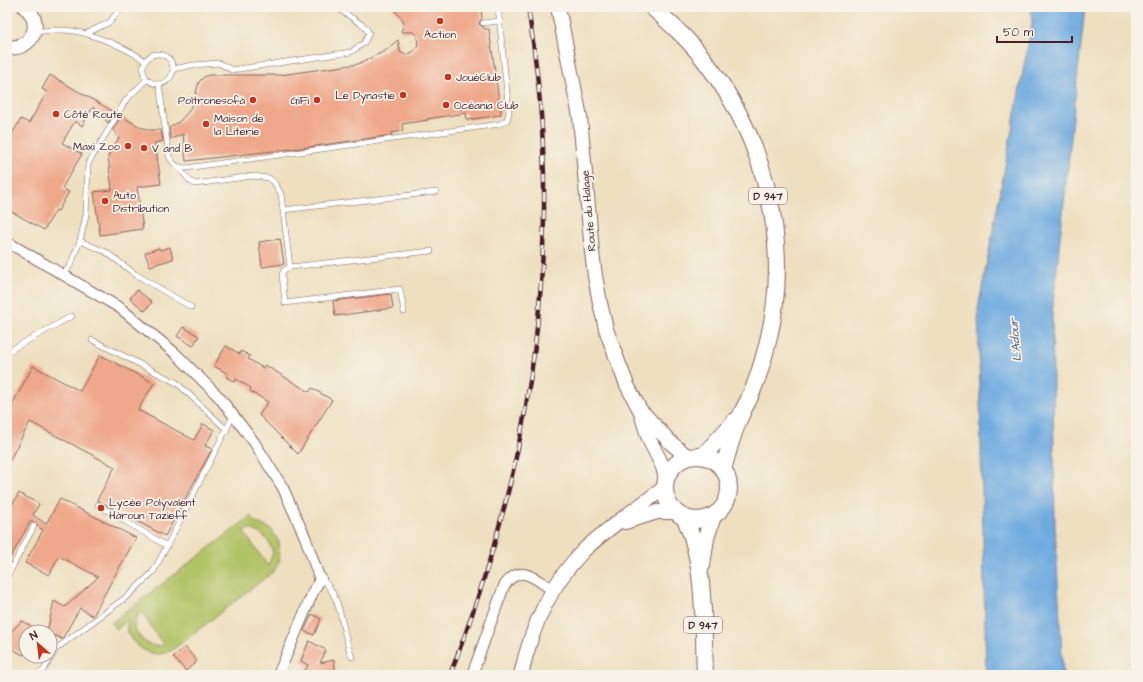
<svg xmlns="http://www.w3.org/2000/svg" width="1143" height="682" font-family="'Architects Daughter',sans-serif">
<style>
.green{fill:#b2c366;stroke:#7e7148;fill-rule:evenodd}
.water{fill:#70abe0;stroke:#5d6586}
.building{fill:#efa88b}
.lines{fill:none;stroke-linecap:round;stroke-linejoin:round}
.service-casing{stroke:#83625f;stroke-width:6}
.minor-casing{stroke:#83625f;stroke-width:12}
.secondary-casing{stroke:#83625f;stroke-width:16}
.primary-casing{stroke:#83625f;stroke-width:18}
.service{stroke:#fff;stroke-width:5}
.minor{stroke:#fff;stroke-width:10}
.secondary{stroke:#fff;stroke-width:14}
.primary{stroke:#fff;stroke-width:16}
.rail-casing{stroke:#4a1f2b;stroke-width:4.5}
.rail{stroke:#f7f3e8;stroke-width:3;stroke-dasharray:9;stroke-linecap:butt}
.poi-dot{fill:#c8321e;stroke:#f7f3e8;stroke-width:1.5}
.labels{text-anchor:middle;stroke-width:3.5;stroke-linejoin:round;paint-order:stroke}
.shield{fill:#f7f3e8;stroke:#7e5f64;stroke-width:1}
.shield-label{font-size:10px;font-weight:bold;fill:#4a1f2b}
.poi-label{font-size:11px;fill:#4a1f2b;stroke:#f7f3e8;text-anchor:start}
.street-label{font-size:11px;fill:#4a1f2b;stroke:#f7f3e8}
.water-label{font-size:12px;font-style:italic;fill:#57506a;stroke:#f7f3e8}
</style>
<rect width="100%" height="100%" fill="#f7f3e8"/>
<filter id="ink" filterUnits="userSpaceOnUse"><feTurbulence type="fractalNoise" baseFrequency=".025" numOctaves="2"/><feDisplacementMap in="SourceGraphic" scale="8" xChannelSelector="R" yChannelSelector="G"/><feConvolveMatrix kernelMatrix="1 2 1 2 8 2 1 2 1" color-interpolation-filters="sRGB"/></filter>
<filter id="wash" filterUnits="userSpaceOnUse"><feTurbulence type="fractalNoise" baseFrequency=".012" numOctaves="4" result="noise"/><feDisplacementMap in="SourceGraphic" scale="16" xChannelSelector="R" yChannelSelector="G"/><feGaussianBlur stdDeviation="0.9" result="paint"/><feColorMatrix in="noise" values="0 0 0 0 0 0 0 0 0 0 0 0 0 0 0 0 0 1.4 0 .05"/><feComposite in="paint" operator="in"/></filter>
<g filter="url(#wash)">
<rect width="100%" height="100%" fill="#eedfbf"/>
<!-- green -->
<path class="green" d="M 251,516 L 255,522 L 271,529 L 279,542 L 280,559 L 274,571 L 171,651 C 167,652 162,654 158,654 C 146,654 128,642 127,629 C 126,626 128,622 128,619 L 116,630 L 111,623 ZM 250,529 C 264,534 268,538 273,552 L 268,566 L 243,531 ZM 140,610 L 164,646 C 147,647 141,641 134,626 Z"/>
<!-- water -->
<polygon class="water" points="1031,7 1085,7 1052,314 1055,527 1063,675 986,675 978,309 1032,24"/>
<g id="blocks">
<!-- building -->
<g class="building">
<polygon points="392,7 481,7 482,19 480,21 479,24 481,26 484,27 484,29 489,29 501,115 467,120 466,113 427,119 428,120 402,124 403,131 391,133 392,135 309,147 186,161 183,134 171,139 169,128 180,121 188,112 193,103 199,82 204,77 209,75 280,75 358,64 385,51 398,40 400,52 406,55 413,52 418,46 417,36 413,32 401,32 404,24 402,19"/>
<polygon points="50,75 114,112 108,123 93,107 82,126 75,121 62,143 82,154 62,188 69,192 58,211 56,210 44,230 7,209 7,142 21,119 29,123 47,92 42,89"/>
<polygon points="121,116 140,127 149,130 161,130 163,141 155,143 161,184 137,187 143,229 100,235 94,192 112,190 108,156 119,138 113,130"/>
<polygon points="280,239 284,264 262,267 259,242"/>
<polygon points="170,247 173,259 150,266 145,253 159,248 160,250"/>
<polygon points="137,290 152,302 145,311 130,298"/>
<polygon points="391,294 393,308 335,316 333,301"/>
<polygon points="183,327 199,336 193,346 177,336"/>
<polygon points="226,346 240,354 241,351 250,356 248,359 263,368 265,365 309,392 312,388 332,400 298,454 259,415 268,402 250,391 251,388 236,379 235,382 226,377 228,374 214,366"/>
<polygon points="100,355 154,383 138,410 194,440 203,424 214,430 205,446 212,449 165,536 97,500 115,467 30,422 7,465 7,414 33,366 80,391"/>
<polygon points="19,493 39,504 33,515 46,524 60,499 136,538 110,584 93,616 80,608 62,639 47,632 54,601 65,607 98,577 59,556 49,575 25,563 43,530 38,527 37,524 34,522 30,522 7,564 7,505 11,507"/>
<polygon points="312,614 321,619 314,635 304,631"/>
<polygon points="22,621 42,632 26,632 26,650 23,655 7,646 7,635"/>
<polygon points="309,641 326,650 320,663 334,660 336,675 303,675 308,665 301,661"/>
<polygon points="185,647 197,661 186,671 173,657"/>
</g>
</g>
</g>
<g filter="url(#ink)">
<use href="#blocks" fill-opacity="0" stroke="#83625f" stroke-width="1"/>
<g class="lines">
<defs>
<g id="service">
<polyline points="483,23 499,21"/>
<path d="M 35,32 C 67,27 82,31 112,43 C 123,48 135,53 145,61"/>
<polyline points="87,33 110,22 121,7"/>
<circle cx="158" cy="69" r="15"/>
<polyline points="173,69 193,65 219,63 232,70 351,52 364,43 369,33 364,26 336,7"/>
<path d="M 159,84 L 169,156 C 173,164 176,167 186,168 L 500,124 L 507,120 L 509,112 L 498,7"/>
<polyline points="178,167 190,181 195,184 252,176 269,178 274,182 281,194 290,267 284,270 282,274 285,303 400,289 404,312"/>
<polyline points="283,210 436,192"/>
<polyline points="80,241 106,252 135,274 191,307"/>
<polyline points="290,267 431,251"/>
<polyline points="63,274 70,266 80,241 86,215 88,164 126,100 147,79"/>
<polyline points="92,340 177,383 227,430"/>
<polyline points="7,352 72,316"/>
<polyline points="98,505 167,546 233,416"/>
<polyline points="7,577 34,526"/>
<path d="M 321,578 C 343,597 341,631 352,657"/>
<polyline points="36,675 43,671 57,648 129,595 153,572 167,546"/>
</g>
<g id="minor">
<polyline points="7,242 120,308 175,353 219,397 254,442 283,488 305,537 319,577 321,578 314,590 278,675"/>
<path d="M 472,675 L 504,586 C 521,562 534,579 553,590"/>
</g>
<g id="secondary">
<polyline points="558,7 580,117 592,252 595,276 600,303 606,329 615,354 627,385 640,410 649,439 663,467 666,479"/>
<path d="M 7,47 C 32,51 45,23 25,7"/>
<polyline points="643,413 671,443 688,457"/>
<polyline points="625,522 657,512 676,512"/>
<path d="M 521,675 C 531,628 549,586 583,551 C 608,527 638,508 665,487"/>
</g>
<g id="primary">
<path d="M 652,7 C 671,24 690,41 705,61 C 766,140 792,244 768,341 C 763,362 757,382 748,401 C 745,406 743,410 741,415 C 733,432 728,451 723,470"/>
<polyline points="703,456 735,421"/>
<circle cx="697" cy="488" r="32"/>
<path d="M 684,517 C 706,561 703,626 705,675"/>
<polyline points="702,565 706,538 713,516"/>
</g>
</defs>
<!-- service casing -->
<use href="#service" class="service-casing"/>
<!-- minor casing -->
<use href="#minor" class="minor-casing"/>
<!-- secondary casing -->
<use href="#secondary" class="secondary-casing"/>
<!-- primary casing -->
<use href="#primary" class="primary-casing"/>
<!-- service -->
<use href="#service" class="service"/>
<!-- minor -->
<use href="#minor" class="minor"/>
<!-- secondary -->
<use href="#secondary" class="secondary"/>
<!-- primary -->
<use href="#primary" class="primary"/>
<defs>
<path id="rail" d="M 450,675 C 516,506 551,328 543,146 C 541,100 535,53 528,7"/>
</defs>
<!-- rail casing -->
<use href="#rail" class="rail-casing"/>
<!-- rail -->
<use href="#rail" class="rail"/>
</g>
</g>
<!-- markers -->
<g class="poi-dot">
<circle cx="440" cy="21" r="4"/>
<circle cx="448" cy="77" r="4"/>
<circle cx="403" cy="95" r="4"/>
<circle cx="253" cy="100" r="4"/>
<circle cx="317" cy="100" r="4"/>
<circle cx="446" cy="105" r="4"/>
<circle cx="56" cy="114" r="4"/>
<circle cx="206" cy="124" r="4"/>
<circle cx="128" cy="146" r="4"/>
<circle cx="144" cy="148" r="4"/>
<circle cx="105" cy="201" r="4"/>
<circle cx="101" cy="508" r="4"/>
</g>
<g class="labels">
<!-- shield labels -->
<g class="shield">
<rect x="749" y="188" width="38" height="16" rx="3"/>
<rect x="684" y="617" width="38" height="16" rx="3"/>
</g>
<g class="shield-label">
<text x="768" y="200">D 947</text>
<text x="703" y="629">D 947</text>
</g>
<!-- poi labels -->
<g class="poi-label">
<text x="440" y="38" text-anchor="middle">Action</text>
<text x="456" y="81">JouéClub</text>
<text x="395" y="99" text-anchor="end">Le Dynastie</text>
<text x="245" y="104" text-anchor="end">Poltronesofà</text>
<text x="309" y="104" text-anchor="end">GiFi</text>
<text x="454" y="109">Océania Club</text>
<text x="64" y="118">Côté Route</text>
<text x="214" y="122">Maison de<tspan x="214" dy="13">la Literie</tspan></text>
<text x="120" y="150" text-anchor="end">Maxi Zoo</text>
<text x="152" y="152">V and B</text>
<text x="113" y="199">Auto<tspan x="113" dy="13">Distribution</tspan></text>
<text x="109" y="506">Lycée Polyvalent<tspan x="109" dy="13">Hàroun Tazieff</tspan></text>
</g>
<!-- street labels -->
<g class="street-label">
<text transform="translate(588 211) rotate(-95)" y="4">Route du Halage</text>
</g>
<!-- water labels -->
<g class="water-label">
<text transform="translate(1015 340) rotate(-95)" y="4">L'Adour</text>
</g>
</g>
<!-- margin -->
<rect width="1143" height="682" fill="none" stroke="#f7f3e8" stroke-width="24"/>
<!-- north arrow -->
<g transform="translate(38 644) rotate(332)"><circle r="19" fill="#f7f3e8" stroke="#b29e9c"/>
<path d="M0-3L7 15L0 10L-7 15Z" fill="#c8321e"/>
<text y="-6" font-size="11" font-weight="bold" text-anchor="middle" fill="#4a1f2b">N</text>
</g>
<!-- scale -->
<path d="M997 36v6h75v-6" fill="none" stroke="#4a1f2b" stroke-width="2"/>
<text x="1003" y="36" font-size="12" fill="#4a1f2b" stroke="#f7f3e8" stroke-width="3" paint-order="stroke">50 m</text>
</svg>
